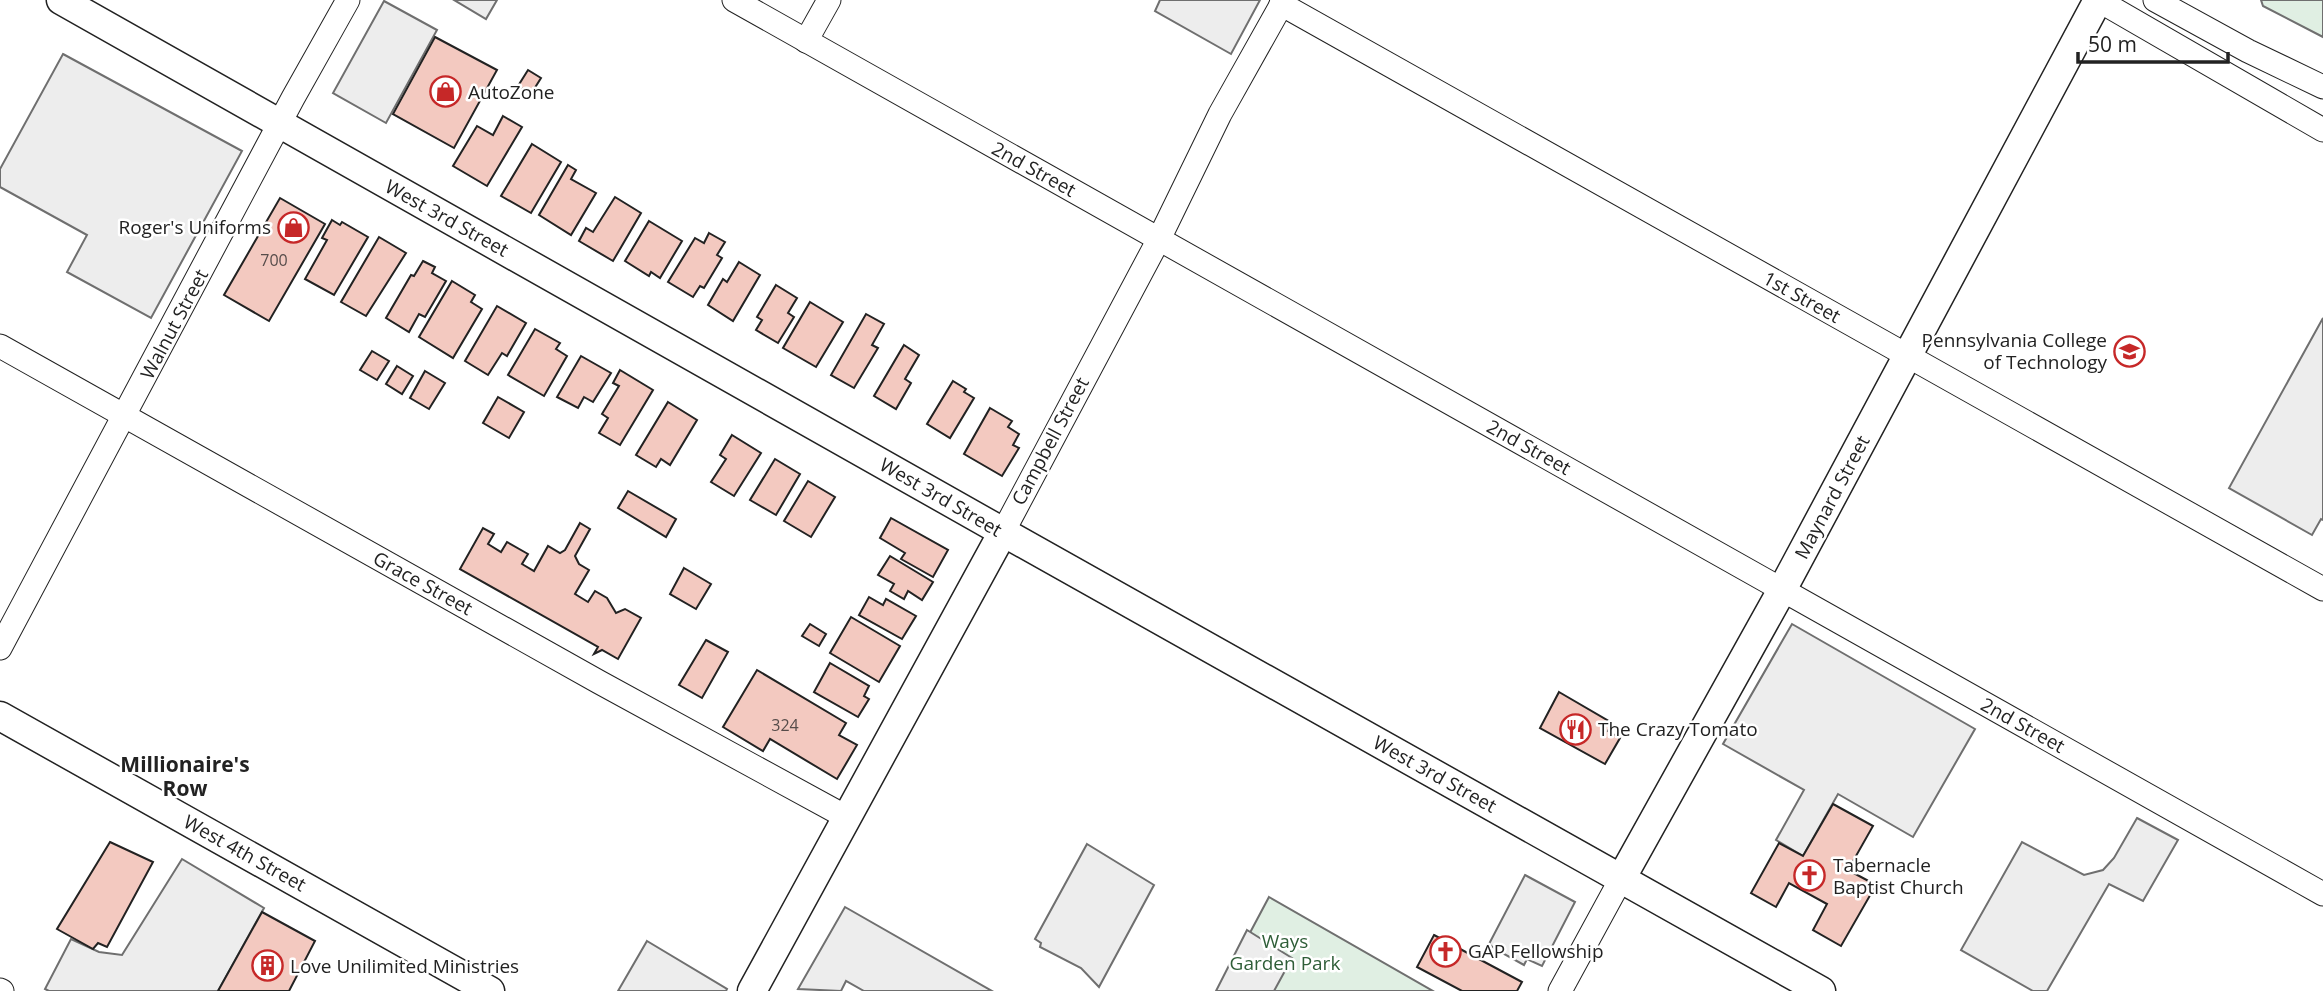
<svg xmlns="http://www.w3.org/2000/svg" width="2323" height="991" font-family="'Open Sans',sans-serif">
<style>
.green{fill:#e0efe3;stroke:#6f6f6f;stroke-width:2}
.parking{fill:#ededed;stroke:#6f6f6f;stroke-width:2}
.building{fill:#f3c9c0;stroke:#222;stroke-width:2}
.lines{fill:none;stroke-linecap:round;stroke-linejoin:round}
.minor-casing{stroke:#222;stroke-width:25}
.major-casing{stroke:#222;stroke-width:31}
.minor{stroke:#fff;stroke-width:23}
.major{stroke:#fff;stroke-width:28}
.labels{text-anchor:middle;stroke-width:5;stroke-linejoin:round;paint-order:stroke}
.number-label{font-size:16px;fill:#564c4a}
.poi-label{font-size:19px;fill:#222;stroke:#fff;text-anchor:start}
.street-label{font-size:19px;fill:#222;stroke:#fff}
.park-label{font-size:19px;fill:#2f5e38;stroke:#fff}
.neighbourhood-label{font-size:21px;font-weight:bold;fill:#222;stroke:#fff}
</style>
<rect width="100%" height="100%" fill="#fff"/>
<!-- green -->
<g class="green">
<polygon points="2261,0 2323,0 2323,37 2263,6"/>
<polygon points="1269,897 1433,991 1219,991"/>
</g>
<!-- parking -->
<g class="parking">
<polygon points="454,0 497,0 486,19"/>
<polygon points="1160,0 1260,0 1231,54 1155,11"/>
<polygon points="384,1 437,30 386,123 333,93"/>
<polygon points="63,54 242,151 151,318 67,272 87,235 0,187 0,169"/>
<polygon points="2323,318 2323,520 2321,519 2312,535 2229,488"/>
<polygon points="1792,624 1975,729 1913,837 1838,794 1803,856 1776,840 1804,790 1723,744"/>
<polygon points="2137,818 2178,840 2143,901 2109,884 2047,991 2033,991 1961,950 2022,842 2084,875 2103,870 2114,858"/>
<polygon points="1087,844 1154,885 1099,987 1081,968 1040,947 1041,943 1035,939"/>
<polygon points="182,859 264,908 218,991 49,991 45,989 71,939 99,952 122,955"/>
<polygon points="1525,875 1575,902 1542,966 1527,959 1524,965 1495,949 1489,944"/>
<polygon points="845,907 992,991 864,991 846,981 841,991 798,989"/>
<polygon points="1247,930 1292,958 1274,991 1216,991"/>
<polygon points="647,941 727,989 726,991 618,991"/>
</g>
<!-- building -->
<g class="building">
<polygon points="435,37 497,70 454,148 393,114"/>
<polygon points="528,70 541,78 531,94 518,86"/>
<polygon points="503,116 522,127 487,186 453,166 477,126 493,135"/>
<polygon points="532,144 561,162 531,213 501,196"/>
<polygon points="568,165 576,170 571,179 596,193 571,235 539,215"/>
<polygon points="615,197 641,213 613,261 579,241 586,228 593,232"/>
<polygon points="280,198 325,224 269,321 224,295"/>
<polygon points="332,220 340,225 342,222 368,237 334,295 305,279 327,240 322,238"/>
<polygon points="649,221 682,241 660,278 651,272 649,276 625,261"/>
<polygon points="709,233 725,242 717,255 722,258 704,288 700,286 693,297 668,282 695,238 704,243"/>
<polygon points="379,237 406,253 366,316 341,302"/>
<polygon points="423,261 435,267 432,273 446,281 425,317 419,314 409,332 386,318 411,275 414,276"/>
<polygon points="739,262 760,275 733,321 708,305 723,279 727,282"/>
<polygon points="452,281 475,295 471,302 482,309 453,358 419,337"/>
<polygon points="776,285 797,298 788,313 794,317 778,343 756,330 762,320 757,317"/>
<polygon points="810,302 843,322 816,367 783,348"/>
<polygon points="497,306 526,323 507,356 502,353 488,375 465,361"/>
<polygon points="866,314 884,324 872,345 878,348 854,388 831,375"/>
<polygon points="535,329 560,343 556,349 567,356 544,396 508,375"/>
<polygon points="904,345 919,355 905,379 911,383 896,409 874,396"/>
<polygon points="372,351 389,361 377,380 360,370"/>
<polygon points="581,356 611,373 593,402 584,397 578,408 557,397"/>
<polygon points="397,366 413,376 402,394 386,384"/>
<polygon points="620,370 653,390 620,445 599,433 608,418 602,414 619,386 613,383"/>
<polygon points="425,371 445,383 429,409 410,398"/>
<polygon points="953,381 966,389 964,392 974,398 950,438 927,424"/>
<polygon points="498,397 524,412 509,438 483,423"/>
<polygon points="668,402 697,420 670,465 661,459 656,467 636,455"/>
<polygon points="990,408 1012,421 1008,427 1019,434 1013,445 1019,448 1002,476 964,454"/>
<polygon points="732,435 761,453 734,496 711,482 726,459 720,455"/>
<polygon points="775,459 800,474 776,515 750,500"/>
<polygon points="808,481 835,497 811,537 784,521"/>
<polygon points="628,491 676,519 666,537 618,508"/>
<polygon points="891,518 948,550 933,577 901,559 905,553 880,538"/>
<polygon points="580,523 590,529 575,556 579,564 589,570 575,594 588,602 595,591 607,598 616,613 625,609 641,618 618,659 602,650 594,654 598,647 460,569 483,528 494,534 488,544 501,552 507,542 528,554 522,564 534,571 548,546 560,553 565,550"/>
<polygon points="890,556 933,582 922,600 908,591 904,599 890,591 894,584 878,575"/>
<polygon points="684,568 711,584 696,609 670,594"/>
<polygon points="869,597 883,605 886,599 916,616 902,639 859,615"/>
<polygon points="851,617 900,646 879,682 830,653"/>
<polygon points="810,624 826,634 819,646 802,636"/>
<polygon points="706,640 728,652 702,698 679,685"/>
<polygon points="830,663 869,686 864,696 869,699 858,717 814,692"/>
<polygon points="757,670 846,723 839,735 857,745 837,779 770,739 763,751 723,727"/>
<polygon points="1559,692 1612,723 1608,731 1620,738 1605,764 1540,728"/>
<polygon points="1833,804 1873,826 1848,870 1876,885 1841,946 1813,930 1827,904 1789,883 1776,907 1751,893 1779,843 1803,856"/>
<polygon points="110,842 153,862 107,947 98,943 93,949 57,929"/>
<polygon points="262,912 315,941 289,991 218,991"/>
<polygon points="1434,935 1522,982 1517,991 1462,991 1417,967"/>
</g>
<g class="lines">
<defs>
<g id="minor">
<polyline points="734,0 2323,894"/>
<polyline points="2098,0 2323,130"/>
<polyline points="2155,0 2248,51 2323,87"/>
<polyline points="1281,4 2323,589"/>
<polyline points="806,41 829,0"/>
<polyline points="0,346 599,682 848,818"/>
<polyline points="1003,532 1159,239 1220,114 1284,0"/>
<polyline points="0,648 293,98 348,0"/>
<polyline points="0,990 2,991"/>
<polyline points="1560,991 1621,879"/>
</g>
<g id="major">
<polyline points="61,0 1003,532 1821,991"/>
<polyline points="0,716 490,991"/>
<polyline points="1621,879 1782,590 2098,0"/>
<polyline points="752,991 1003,532"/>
</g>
</defs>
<!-- minor casing -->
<use href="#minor" class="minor-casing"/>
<!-- major casing -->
<use href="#major" class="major-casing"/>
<!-- minor -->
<use href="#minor" class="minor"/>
<!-- major -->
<use href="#major" class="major"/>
</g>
<!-- icons -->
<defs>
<symbol id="shop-ring" viewBox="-11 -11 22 22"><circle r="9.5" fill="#fff" stroke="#c62828" stroke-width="1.5"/><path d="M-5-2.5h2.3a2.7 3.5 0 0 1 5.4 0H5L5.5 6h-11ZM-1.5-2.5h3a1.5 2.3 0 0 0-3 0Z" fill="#c62828"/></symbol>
<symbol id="university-ring" viewBox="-11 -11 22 22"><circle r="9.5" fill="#fff" stroke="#c62828" stroke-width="1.5"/><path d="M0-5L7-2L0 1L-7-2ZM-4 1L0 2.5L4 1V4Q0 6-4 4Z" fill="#c62828"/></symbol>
<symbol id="restaurant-ring" viewBox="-11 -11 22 22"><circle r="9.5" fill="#fff" stroke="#c62828" stroke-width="1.5"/><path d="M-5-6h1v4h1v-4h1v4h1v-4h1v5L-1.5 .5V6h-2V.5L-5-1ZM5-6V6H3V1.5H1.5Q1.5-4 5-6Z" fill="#c62828"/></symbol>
<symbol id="church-ring" viewBox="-11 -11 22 22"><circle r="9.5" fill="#fff" stroke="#c62828" stroke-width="1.5"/><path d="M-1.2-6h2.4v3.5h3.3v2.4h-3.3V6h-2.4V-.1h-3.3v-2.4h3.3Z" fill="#c62828"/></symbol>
<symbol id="building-ring" viewBox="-11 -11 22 22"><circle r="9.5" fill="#fff" stroke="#c62828" stroke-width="1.5"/><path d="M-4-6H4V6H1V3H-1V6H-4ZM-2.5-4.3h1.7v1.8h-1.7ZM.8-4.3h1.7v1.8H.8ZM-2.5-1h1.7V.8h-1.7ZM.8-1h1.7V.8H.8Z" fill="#c62828"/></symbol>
</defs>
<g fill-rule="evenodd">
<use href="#shop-ring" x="428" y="74" width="35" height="35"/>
<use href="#shop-ring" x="276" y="210" width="35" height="35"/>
<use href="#university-ring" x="2112" y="334" width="35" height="35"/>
<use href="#restaurant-ring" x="1558" y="712" width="35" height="35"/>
<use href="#church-ring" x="1792" y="858" width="35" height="35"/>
<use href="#church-ring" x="1428" y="934" width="35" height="35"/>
<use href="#building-ring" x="250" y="948" width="35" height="35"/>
</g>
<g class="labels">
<!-- number labels -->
<g class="number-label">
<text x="274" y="266">700</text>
<text x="785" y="731">324</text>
</g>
<!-- poi labels -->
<g class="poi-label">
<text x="468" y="99">AutoZone</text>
<text x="271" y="234" text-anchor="end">Roger's Uniforms</text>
<text x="2107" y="347" text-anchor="end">Pennsylvania College<tspan x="2107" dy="22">of Technology</tspan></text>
<text x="1598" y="736">The Crazy Tomato</text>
<text x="1833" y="872">Tabernacle<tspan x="1833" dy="22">Baptist Church</tspan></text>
<text x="1468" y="958">GAP Fellowship</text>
<text x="290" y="973">Love Unilimited Ministries</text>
</g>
<!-- street labels -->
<g class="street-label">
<text transform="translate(1034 169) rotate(29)" y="7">2nd Street</text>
<text transform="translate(447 218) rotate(29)" y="7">West 3rd Street</text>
<text transform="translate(1802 297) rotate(29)" y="7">1st Street</text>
<text transform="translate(174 324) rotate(-62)" y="7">Walnut Street</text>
<text transform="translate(1050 441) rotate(-62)" y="7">Campbell Street</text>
<text transform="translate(1529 447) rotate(29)" y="7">2nd Street</text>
<text transform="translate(941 497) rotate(30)" y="7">West 3rd Street</text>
<text transform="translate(1832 497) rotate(-62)" y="7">Maynard Street</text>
<text transform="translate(423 583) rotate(29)" y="7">Grace Street</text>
<text transform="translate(2023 725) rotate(29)" y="7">2nd Street</text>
<text transform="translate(1435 774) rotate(29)" y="7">West 3rd Street</text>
<text transform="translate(245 853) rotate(29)" y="7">West 4th Street</text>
</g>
<!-- park labels -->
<g class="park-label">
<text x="1285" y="948">Ways<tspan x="1285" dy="22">Garden Park</tspan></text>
</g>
<!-- neighbourhood labels -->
<g class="neighbourhood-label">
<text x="185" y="772">Millionaire's<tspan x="185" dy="24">Row</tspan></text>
</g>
</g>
<!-- scale -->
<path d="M2078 52v10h150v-10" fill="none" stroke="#222222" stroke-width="3.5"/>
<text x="2088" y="52" font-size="21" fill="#222222" stroke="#ffffff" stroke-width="5" paint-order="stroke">50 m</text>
</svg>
